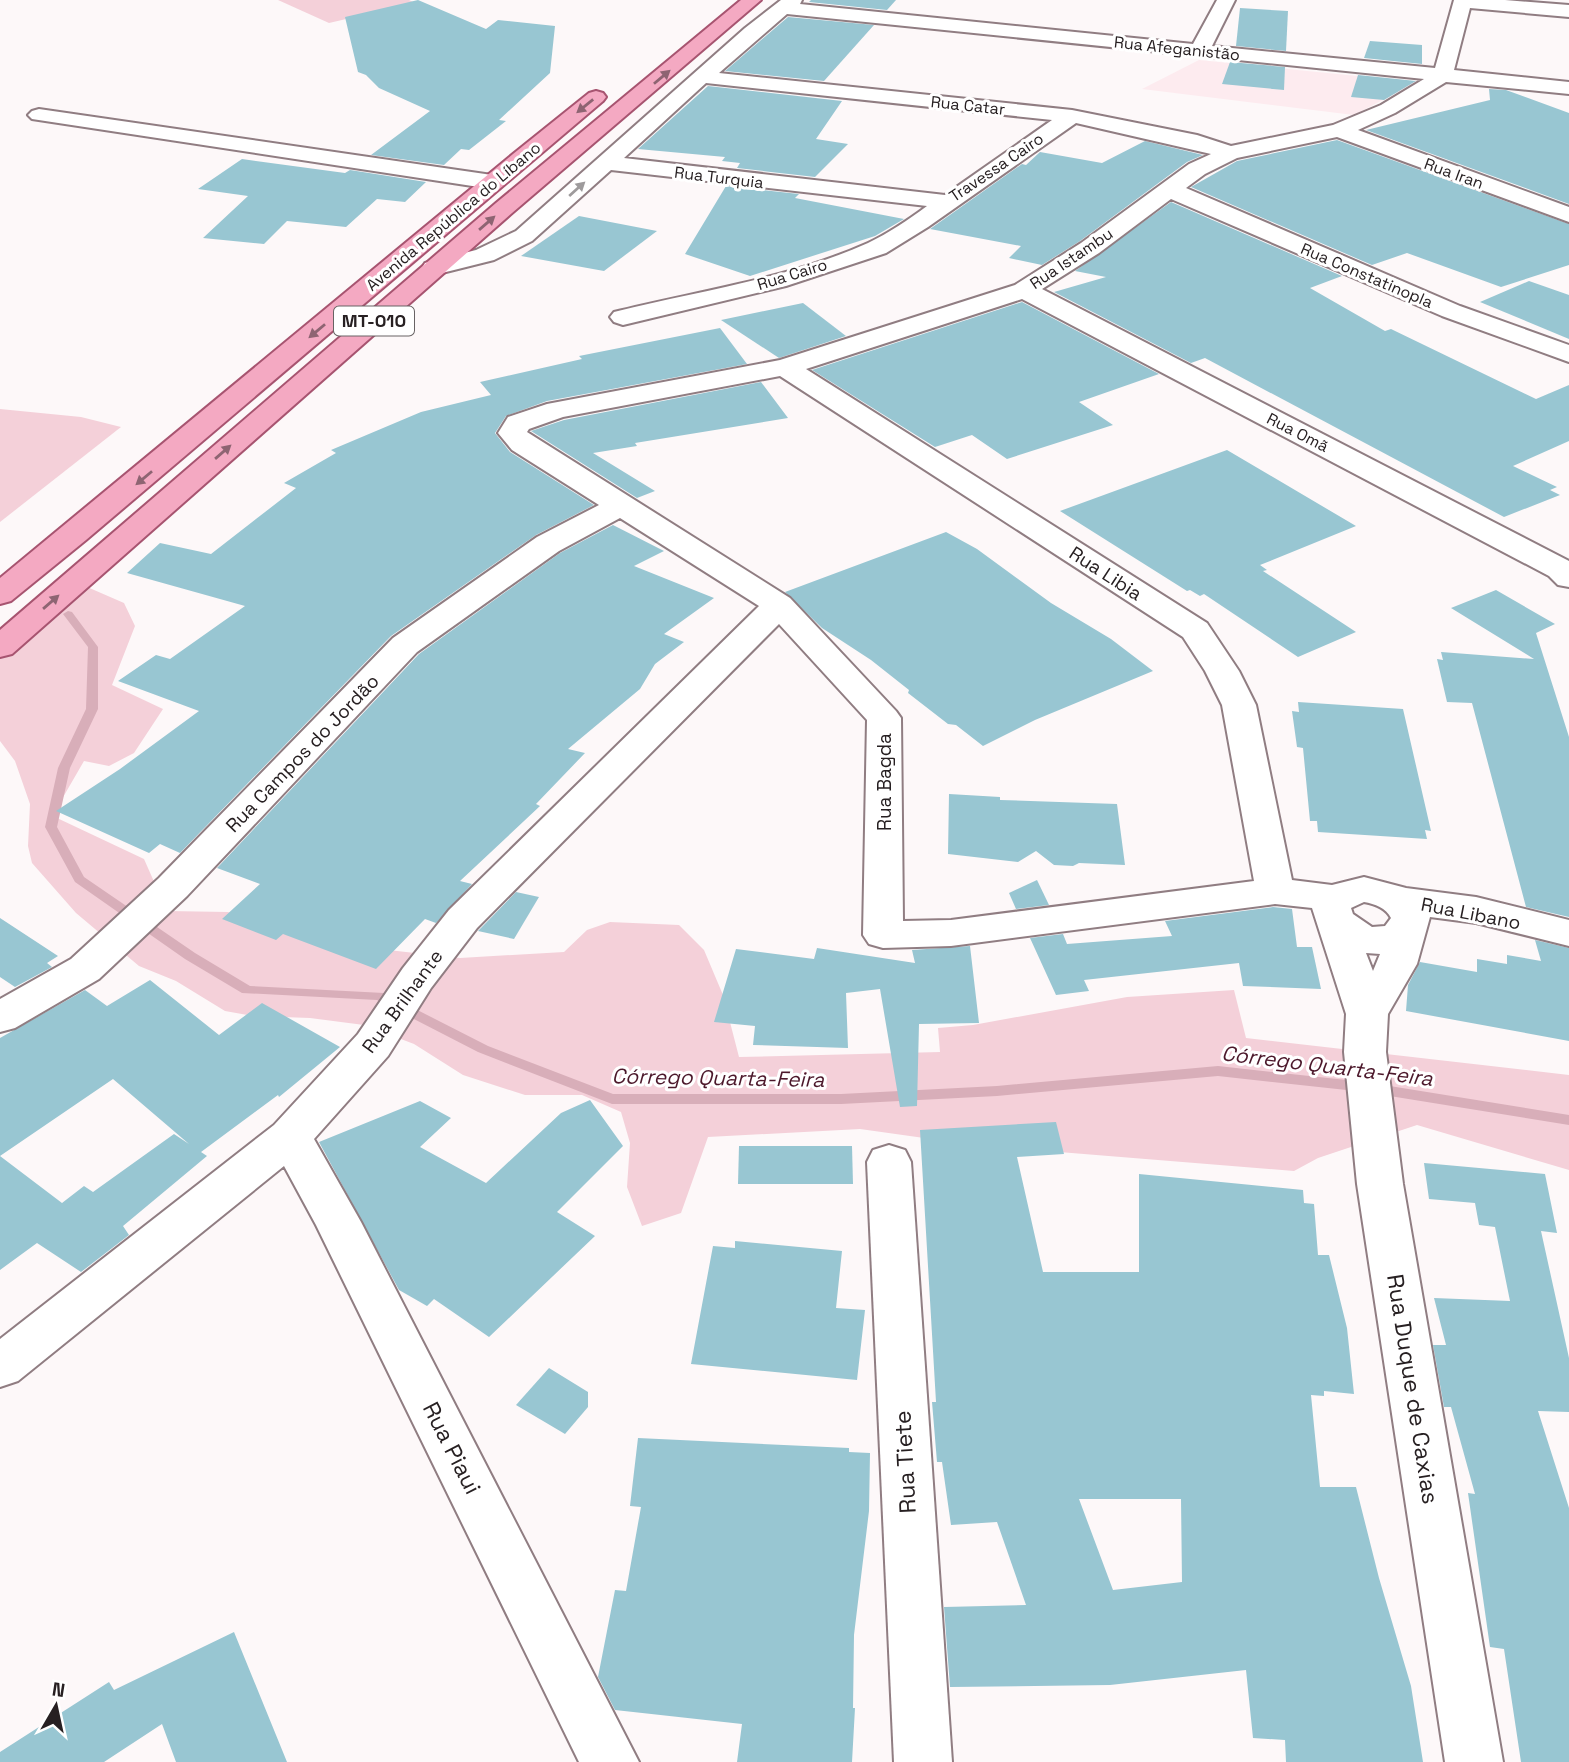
<svg xmlns="http://www.w3.org/2000/svg" width="1569" height="1762" font-family="'Space Grotesk',sans-serif">
<style>
.built{fill:#fdebef}
.green{fill:#f4d0d9}
.lines{fill:none;stroke-linecap:round;stroke-linejoin:round}
.stream{fill:#d8aeb9;fill-rule:evenodd}
.building{fill:#98c6d2;fill-rule:evenodd}
.minor-casing{stroke:#907d82;stroke-width:4}
.major-casing{stroke:#a75470;stroke-width:4}
.minor{fill:#fff;fill-rule:evenodd}
.major{fill:#f4a9c2;fill-rule:evenodd}
.oneway{fill:#8e6472}
.oneway2{fill:#9e9b9c}
.labels{text-anchor:middle;stroke-width:6;stroke-linejoin:round;paint-order:stroke}
.far-street-label{font-size:16px;fill:#272022;stroke:#fff}
.shield{fill:#fff;stroke:#686364;stroke-width:2}
.shield-label{font-size:18px;font-weight:bold;fill:#272022}
.street-label{font-size:19px;fill:#272022;stroke:#fff}
.water-label{font-size:21px;font-style:italic;fill:#4c182b;stroke:#fff}
.near-street-label{font-size:23px;fill:#272022;stroke:#fff}
</style>
<rect width="100%" height="100%" fill="#fdf8f9"/>
<!-- built -->
<polygon class="built" points="1199,60 1417,82 1354,115 1142,89"/>
<!-- green -->
<g class="green">
<polygon points="278,0 409,0 415,3 329,23"/>
<polygon points="0,409 81,417 121,427 0,522"/>
<polygon points="78,583 124,603 135,626 112,685 163,709 134,753 109,766 84,761 62,799 57,818 144,859 167,911 228,912 325,943 460,958 564,952 587,930 610,922 679,925 704,950 723,995 739,1057 940,1052 938,1028 973,1025 1127,997 1234,990 1246,1038 1569,1075 1569,1170 1417,1125 1318,1158 1294,1171 974,1145 860,1129 708,1137 681,1213 642,1226 627,1187 630,1143 621,1112 582,1095 525,1095 463,1075 414,1044 364,1025 310,1018 253,1016 225,1011 176,981 139,966 76,913 32,863 28,846 30,804 15,761 0,741 0,655"/>
</g>
<g class="lines">
<!-- stream -->
<polygon class="stream" points="68,611 72,612 98,647 98,709 70,768 57,827 84,877 195,953 250,986 384,993 488,1046 613,1094 841,1094 997,1086 1218,1066 1365,1082 1569,1115 1569,1125 1365,1092 1218,1076 997,1096 841,1104 612,1104 478,1052 377,1000 242,993 185,959 75,882 45,827 58,768 86,709 88,647 63,614"/>
</g>
<!-- building -->
<g class="building">
<polygon points="418,0 486,29 498,20 555,26 550,73 499,120 506,121 469,150 461,149 444,165 371,155 430,111 379,88 366,75 358,72 345,17"/>
<polygon points="811,0 896,0 887,10 809,2"/>
<polygon points="1240,8 1288,11 1286,51 1236,46"/>
<polygon points="788,17 874,25 824,81 725,71"/>
<polygon points="1370,41 1422,45 1422,64 1364,58"/>
<polygon points="1230,62 1285,67 1284,90 1222,84"/>
<polygon points="1358,75 1416,81 1384,100 1351,97"/>
<polygon points="708,86 842,101 816,139 848,144 815,177 737,168 740,163 722,161 725,157 638,149"/>
<polygon points="1489,89 1506,90 1569,113 1569,204 1366,130 1490,100"/>
<polygon points="1337,140 1569,224 1569,265 1501,287 1407,253 1372,265 1191,187 1237,161"/>
<polygon points="1145,141 1203,155 1187,162 1080,241 1042,265 1009,258 1021,246 930,229 1022,164 1026,165 1040,152 1102,163"/>
<polygon points="242,159 345,173 350,170 426,182 405,202 377,199 346,227 287,221 264,244 203,238 248,196 198,189"/>
<polygon points="726,186 799,194 795,198 904,219 875,236 750,276 685,254"/>
<polygon points="1171,202 1342,276 1310,288 1385,331 1391,329 1536,399 1569,385 1569,441 1513,466 1557,487 1550,490 1560,495 1504,517 1205,358 1191,363 1054,292 1106,277 1075,271"/>
<polygon points="579,216 657,231 604,271 521,256"/>
<polygon points="1529,281 1569,295 1569,339 1480,302"/>
<polygon points="1022,302 1159,374 1079,402 1113,425 1007,459 972,435 935,447 812,370"/>
<polygon points="803,303 846,336 779,358 721,320"/>
<polygon points="720,328 747,364 547,401 506,416 495,433 510,452 594,505 536,535 391,636 180,853 160,844 149,853 56,811 120,769 199,711 118,681 156,655 170,659 245,606 127,573 160,543 211,554 296,488 284,483 336,453 331,450 421,412 491,395 480,382 582,359 579,356"/>
<polygon points="761,382 788,418 635,443 637,446 593,453 655,491 637,498 531,431 564,420"/>
<polygon points="1227,450 1356,526 1260,565 1267,570 1263,571 1356,632 1298,657 1204,594 1200,596 1190,590 1187,591 1060,511"/>
<polygon points="613,525 664,551 634,566 714,598 664,634 684,642 655,664 640,689 568,749 585,753 536,804 540,806 460,881 472,884 436,923 425,919 376,969 283,934 276,940 222,919 260,884 217,868 419,654 560,553"/>
<polygon points="946,532 977,549 1051,603 1111,639 1153,671 1035,720 983,746 956,725 948,724 908,693 909,690 871,660 822,628 785,592"/>
<polygon points="1496,590 1555,624 1536,633 1569,737 1569,917 1526,907 1472,703 1447,702 1437,659 1443,660 1441,652 1534,659 1451,608"/>
<polygon points="1298,702 1403,709 1431,831 1425,830 1427,839 1318,832 1317,821 1310,821 1303,748 1297,747 1292,711 1299,712"/>
<polygon points="949,794 1000,797 1000,800 1117,804 1125,865 1079,863 1073,866 1054,865 1036,851 1018,862 948,854"/>
<polygon points="1037,880 1049,905 1016,909 1009,893"/>
<polygon points="516,892 539,897 514,939 478,931"/>
<polygon points="1273,907 1292,909 1297,947 1312,947 1321,989 1243,986 1239,963 1084,980 1089,991 1056,995 1030,938 1063,934 1067,944 1172,936 1165,921"/>
<polygon points="0,918 58,956 47,963 52,967 15,987 0,977"/>
<polygon points="1535,940 1569,948 1569,1041 1406,1011 1408,985 1420,962 1477,972 1477,959 1507,964 1507,955 1541,961"/>
<polygon points="970,946 979,1023 919,1024 917,1106 900,1107 880,989 846,993 848,1048 753,1045 755,1026 714,1022 736,949 814,959 817,948 915,963 912,950"/>
<path d="M 150,980 L 219,1035 L 262,1003 L 340,1047 L 279,1097 L 278,1095 L 201,1152 L 207,1156 L 123,1226 L 129,1235 L 81,1272 L 37,1243 L 0,1270 L 0,1038 L 85,990 L 107,1006 ZM 113,1079 L 189,1144 L 174,1134 L 93,1192 L 84,1186 L 62,1203 L 0,1156 Z"/>
<polygon points="590,1100 623,1146 557,1212 595,1236 489,1337 434,1299 427,1306 399,1290 319,1142 420,1101 451,1118 420,1147 486,1183 561,1113"/>
<path d="M 1056,1122 L 1064,1154 L 1017,1157 L 1043,1272 L 1139,1272 L 1139,1174 L 1303,1190 L 1304,1203 L 1314,1204 L 1318,1255 L 1329,1255 L 1347,1328 L 1354,1394 L 1324,1391 L 1324,1396 L 1311,1395 L 1320,1487 L 1356,1487 L 1379,1578 L 1411,1686 L 1423,1762 L 1286,1762 L 1285,1740 L 1253,1738 L 1246,1670 L 1110,1685 L 950,1687 L 944,1607 L 1026,1605 L 997,1522 L 951,1525 L 942,1462 L 937,1462 L 932,1402 L 936,1402 L 920,1130 ZM 1079,1499 L 1181,1499 L 1182,1582 L 1113,1590 Z"/>
<polygon points="739,1146 852,1146 853,1184 738,1184"/>
<polygon points="1424,1163 1545,1174 1557,1233 1541,1231 1569,1358 1569,1412 1538,1411 1569,1508 1569,1762 1521,1762 1504,1649 1490,1647 1468,1493 1475,1494 1451,1407 1444,1407 1433,1345 1446,1345 1434,1298 1510,1301 1495,1227 1479,1225 1475,1203 1429,1199"/>
<polygon points="735,1241 842,1251 836,1308 865,1310 857,1380 691,1364 713,1246 735,1248"/>
<polygon points="549,1368 588,1392 588,1407 565,1434 516,1405"/>
<polygon points="638,1438 849,1448 849,1452 870,1453 869,1511 854,1635 853,1708 855,1708 852,1762 737,1762 742,1724 615,1710 598,1677 615,1590 626,1591 641,1507 630,1506"/>
<polygon points="234,1632 287,1762 176,1762 162,1724 104,1762 0,1762 0,1752 109,1682 114,1690"/>
</g>
<g class="lines">
<defs>
<g id="minor">
<path d="M 781,0 L 802,0 L 800,4 L 1193,44 L 1217,0 L 1235,0 L 1212,46 L 1435,68 L 1454,0 L 1505,0 L 1569,5 L 1569,17 L 1470,8 L 1454,70 L 1569,82 L 1569,94 L 1446,82 L 1395,113 L 1358,130 L 1569,207 L 1569,222 L 1337,137 L 1237,158 L 1205,174 L 1186,188 L 1460,306 L 1569,345 L 1569,362 L 1442,316 L 1171,199 L 1099,253 L 1042,289 L 1569,561 L 1569,587 L 1558,585 L 1549,576 L 1022,299 L 806,369 L 1207,623 L 1239,671 L 1256,705 L 1292,880 L 1332,885 L 1364,877 L 1406,888 L 1476,897 L 1569,920 L 1569,946 L 1476,923 L 1430,917 L 1417,964 L 1388,1014 L 1386,1052 L 1403,1184 L 1503,1762 L 1445,1762 L 1357,1184 L 1344,1052 L 1346,1014 L 1312,908 L 1275,904 L 951,946 L 883,948 L 869,944 L 863,935 L 867,720 L 779,624 L 477,928 L 431,988 L 388,1056 L 314,1139 L 361,1222 L 639,1762 L 579,1762 L 316,1225 L 284,1166 L 18,1381 L 0,1387 L 0,1339 L 274,1125 L 358,1034 L 403,968 L 449,910 L 759,606 L 620,518 L 559,551 L 417,652 L 187,896 L 99,979 L 15,1028 L 0,1032 L 0,999 L 71,959 L 159,878 L 393,638 L 537,537 L 599,505 L 512,450 L 498,433 L 508,417 L 547,404 L 780,360 L 1015,285 L 1081,243 L 1189,164 L 1211,154 L 1076,123 L 928,227 L 886,253 L 786,286 L 623,325 L 614,322 L 610,317 L 614,312 C 698,291 788,279 868,243 C 889,233 908,220 927,206 L 611,170 L 532,241 L 494,260 L 434,275 L 425,273 L 422,268 L 425,263 L 476,250 L 516,231 L 745,28 ZM 787,14 L 1424,79 L 1381,105 L 1333,125 L 1231,146 L 1197,135 L 1072,110 L 719,73 ZM 706,83 L 1052,120 L 945,195 L 624,158 ZM 780,376 L 1183,637 L 1205,671 L 1222,705 L 1254,881 L 951,920 L 903,921 L 901,718 L 896,711 L 790,598 L 527,432 L 529,429 L 563,417 ZM 1364,902 C 1375,904 1386,908 1391,918 L 1385,926 L 1372,927 L 1353,914 L 1351,908 ZM 1366,953 L 1380,954 L 1373,971 Z"/>
<polygon points="39,109 492,175 500,177 503,182 500,187 492,189 32,119 28,115 32,111"/>
<polygon points="889,1145 905,1150 911,1162 952,1762 894,1762 867,1162 873,1150"/>
</g>
<g id="major">
<polygon points="741,0 761,0 512,213 12,654 0,657 0,630 496,203"/>
<polygon points="596,91 603,93 606,97 603,101 86,540 11,601 0,604 0,578 513,154 589,93"/>
</g>
</defs>
<!-- minor casing -->
<use href="#minor" class="minor-casing"/>
<!-- major casing -->
<use href="#major" class="major-casing"/>
<!-- minor -->
<use href="#minor" class="minor"/>
<!-- major -->
<use href="#major" class="major"/>
</g>
<!-- one-way arrows -->
<defs><path id="oneway-solid" d="M-6-.8H1V-3.2L6.5 0L1 3.2V.8H-6Z" transform="scale(1.75)"/></defs>
<g class="oneway">
<use href="#oneway-solid" transform="translate(662 77) rotate(-40)"/>
<use href="#oneway-solid" transform="translate(585 106) rotate(141)"/>
<use href="#oneway-solid" transform="translate(487 223) rotate(-41)"/>
<use href="#oneway-solid" transform="translate(317 331) rotate(140)"/>
<use href="#oneway-solid" transform="translate(223 452) rotate(-41)"/>
<use href="#oneway-solid" transform="translate(144 478) rotate(140)"/>
<use href="#oneway-solid" transform="translate(51 602) rotate(-41)"/>
</g>
<use class="oneway2" href="#oneway-solid" transform="translate(577 189) rotate(-42)"/>
<g class="labels">
<!-- far-street labels -->
<g class="far-street-label">
<text transform="translate(1177 48) rotate(6)" y="6">Rua Afeganistão</text>
<text transform="translate(968 105) rotate(6)" y="6">Rua Catar</text>
<text transform="translate(996 167) rotate(-34)" y="6">Travessa Cairo</text>
<text transform="translate(1454 173) rotate(20)" y="6">Rua Iran</text>
<text transform="translate(719 177) rotate(7)" y="6">Rua Turquia</text>
<text transform="translate(453 216) rotate(-40)" y="6">Avenida República do Líbano</text>
<text transform="translate(1071 258) rotate(-34)" y="6">Rua Istambu</text>
<text transform="translate(792 274) rotate(-17)" y="6">Rua Cairo</text>
<text transform="translate(1367 275) rotate(23)" y="6">Rua Constatinopla</text>
<text transform="translate(1298 432) rotate(27)" y="6">Rua Omã</text>
</g>
<!-- shield labels -->
<rect class="shield" x="334" y="306.5" width="80" height="29" rx="5"/>
<g class="shield-label">
<text x="374" y="327">MT-010</text>
</g>
<!-- street labels -->
<g class="street-label">
<text transform="translate(1106 573) rotate(33)" y="7">Rua Libia</text>
<text transform="translate(302 753) rotate(-46)" y="7">Rua Campos do Jordão</text>
<text transform="translate(884 782) rotate(-90)" y="7">Rua Bagda</text>
<text transform="translate(1471 913) rotate(11)" y="7">Rua Libano</text>
<text transform="translate(402 1001) rotate(-54)" y="7">Rua Brilhante</text>
</g>
<!-- water labels -->
<g class="water-label">
<text transform="translate(1327 1066) rotate(7)" y="7">Córrego Quarta-Feira</text>
<text transform="translate(718 1078) rotate(1)" y="7">Córrego Quarta-Feira</text>
</g>
<!-- near-street labels -->
<g class="near-street-label">
<text transform="translate(1413 1389) rotate(81)" y="8">Rua Duque de Caxias</text>
<text transform="translate(452 1448) rotate(63)" y="8">Rua Piaui</text>
<text transform="translate(905 1462) rotate(-93)" y="8">Rua Tiete</text>
</g>
</g>
<!-- north arrow -->
<g transform="translate(56 1706) rotate(9)" stroke="#ffffff" stroke-width="5" paint-order="stroke">
<path d="M0-5L12 26L0 18L-12 26Z" fill="#272022"/>
<text y="-10" font-size="19" font-weight="bold" text-anchor="middle" fill="#272022">N</text>
</g>
</svg>
